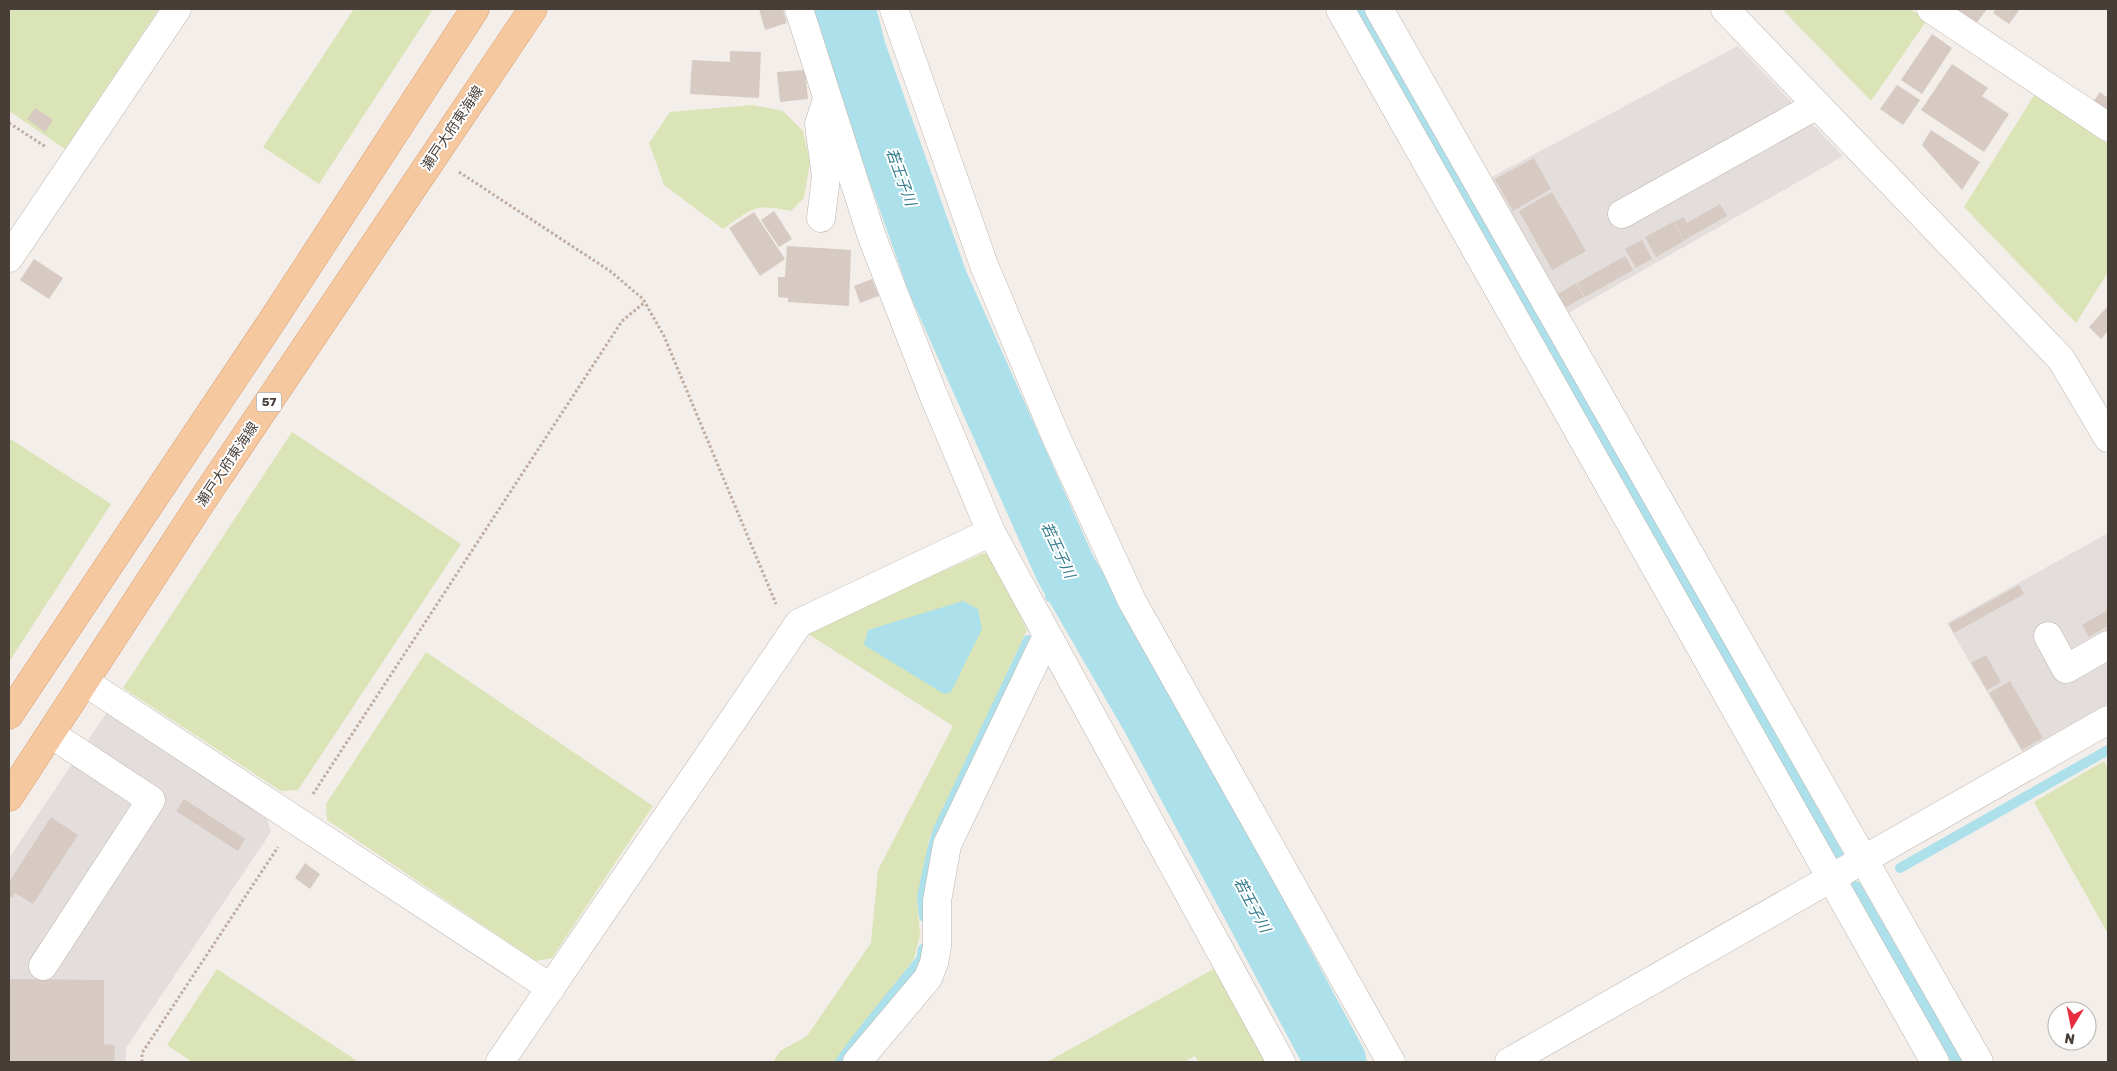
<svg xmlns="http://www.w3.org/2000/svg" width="2117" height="1071" font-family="Rubik,'Noto Sans JP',sans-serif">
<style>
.industrial{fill:#e3dddb}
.green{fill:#dbe4b6}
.water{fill:#ace0ea}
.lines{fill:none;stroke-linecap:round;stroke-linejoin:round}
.stream{stroke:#ace0ea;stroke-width:10}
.river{stroke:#ace0ea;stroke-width:61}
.building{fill:#d7cac3}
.minor-casing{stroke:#beb4ad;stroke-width:29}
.major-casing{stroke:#daa071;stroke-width:29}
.path{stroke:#bfac9f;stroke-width:3;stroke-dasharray:2.5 2.5;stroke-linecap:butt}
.minor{stroke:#fff;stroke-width:28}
.major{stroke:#f6c8a0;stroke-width:28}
.labels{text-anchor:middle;stroke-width:4;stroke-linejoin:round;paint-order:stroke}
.shield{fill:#fff;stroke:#7e7874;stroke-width:1}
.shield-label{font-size:12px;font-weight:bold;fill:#473e38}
.street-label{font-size:14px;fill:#473e38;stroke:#fff}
.water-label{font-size:15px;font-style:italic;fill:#327b8b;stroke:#fff}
</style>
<rect width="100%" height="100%" fill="#f3eeea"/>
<!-- industrial -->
<g class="industrial">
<polygon points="1738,46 1843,156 1563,316 1486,180"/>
<polygon points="2108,533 2108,704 2022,752 1947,623"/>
<polygon points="107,712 266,816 271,832 126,1048 126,1062 9,1062 9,858"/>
</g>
<!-- green -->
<g class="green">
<polygon points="9,9 159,9 65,149 9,111"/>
<polygon points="354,9 433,9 319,184 263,147"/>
<polygon points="1782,9 1910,9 1927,20 1871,101"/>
<polygon points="2035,94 2108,144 2108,272 2076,323 1964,207"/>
<path d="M 753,105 L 783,111 L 803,131 L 810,162 L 804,198 L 791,211 C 754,203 753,208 723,229 L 664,185 L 649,143 L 670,112 Z"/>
<polygon points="292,432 461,544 298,790 281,791 123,688"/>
<polygon points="9,438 111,504 9,662"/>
<polygon points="984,553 989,555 1027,630 929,840 917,900 920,935 914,959 836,1062 773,1062 780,1051 807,1036 871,943 878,870 953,726 805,632"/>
<polygon points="426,652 653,806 552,958 536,961 327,820 326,804"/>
<polygon points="2104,761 2108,768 2107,932 2034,802"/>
<polygon points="1217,967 1269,1062 1199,1062 1195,1056 1184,1062 1047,1062"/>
<polygon points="217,969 359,1062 192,1062 167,1045"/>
</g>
<!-- water -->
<polygon class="water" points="963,601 978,609 982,629 951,692 944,694 864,645 868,630"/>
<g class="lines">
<!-- stream -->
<g class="stream">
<polyline points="1361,9 1839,856"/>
<polyline points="1050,597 1065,568"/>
<polyline points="1900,868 2108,750"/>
<polyline points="1856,886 1957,1062"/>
<polyline points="924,917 922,897 932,850 938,830 1028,640"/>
<path d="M 840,1062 C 865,1026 894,993 921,959 L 923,949"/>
</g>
<!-- river -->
<polyline class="river" points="845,9 856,52 938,283 1065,568 1153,720 1336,1062"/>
</g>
<!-- building -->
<g class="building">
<polygon points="759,9 783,9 787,23 765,30"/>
<polygon points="1952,9 1987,9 1975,25"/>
<polygon points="1996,9 2020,9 2009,24 1993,13"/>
<polygon points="1932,34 1952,48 1922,94 1901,80"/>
<polygon points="730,51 761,52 759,98 690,94 692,60 730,62"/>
<polygon points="1952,64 1988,88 1982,96 2009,114 1984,152 1921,110"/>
<polygon points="805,70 808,99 780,102 777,72"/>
<polygon points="1897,85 1920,100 1903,125 1880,109"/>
<polygon points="2100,92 2108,98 2108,111 2093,102"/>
<polygon points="35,108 53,120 45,132 27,119"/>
<polygon points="1931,130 1980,162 1962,190 1922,145"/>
<polygon points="1534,158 1551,189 1513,211 1495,179"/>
<polygon points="1552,192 1586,251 1552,270 1519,211"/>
<polygon points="1720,204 1727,216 1684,240 1674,222 1683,217 1687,223"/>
<polygon points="774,211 792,239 779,247 761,220"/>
<polygon points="754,212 785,259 760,276 729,228"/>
<polygon points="1673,222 1684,241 1656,257 1645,237"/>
<polygon points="1642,240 1652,259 1636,268 1625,249"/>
<polygon points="787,246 851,250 849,306 788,302 788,298 778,297 778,277 785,277"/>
<polygon points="1625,256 1633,270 1585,297 1577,283"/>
<polygon points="34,259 63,278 49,299 20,280"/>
<polygon points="872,279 879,296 860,303 854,286"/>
<polygon points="1576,283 1584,297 1566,307 1558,294"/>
<polygon points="2106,308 2108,310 2108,331 2101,339 2089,327"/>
<polygon points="2019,585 2024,594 1954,633 1949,624"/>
<polygon points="2108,610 2108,626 2089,637 2082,625"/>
<polygon points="1986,655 2001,682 1987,690 1971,663"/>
<polygon points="2010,681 2043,738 2022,750 1989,693"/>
<polygon points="184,799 245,839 238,851 176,811"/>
<polygon points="51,817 78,835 33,904 15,893 12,898 9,896 9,882"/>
<polygon points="305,863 320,874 310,889 295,878"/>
<polygon points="9,979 104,980 104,1044 115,1045 114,1062 9,1062"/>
</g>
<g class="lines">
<defs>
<g id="minor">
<polyline points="799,9 872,237 933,394 991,532 1281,1062"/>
<polyline points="894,9 984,265 1056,437 1132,601 1391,1062"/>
<polyline points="1340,9 1935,1062"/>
<polyline points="1379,9 1979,1062"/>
<polyline points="1725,9 2061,359 2108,438"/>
<polyline points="1931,9 2108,127"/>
<polyline points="1622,214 1817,105"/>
<polyline points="821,218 826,177 819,124 827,99"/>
<polyline points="9,258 177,9"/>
<polyline points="2048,636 2066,669 2108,645"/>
<polyline points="85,682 551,988"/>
<polyline points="43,966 151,800 51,734"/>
<polyline points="500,1062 799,623 991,532"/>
<polyline points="857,1062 928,978 934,963 937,946 937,901 947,845 1047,636"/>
<polyline points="1509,1062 2108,720"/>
</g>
<g id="major">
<polyline points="9,715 272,321 475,9"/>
<polyline points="9,797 206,495 533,9"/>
</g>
</defs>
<!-- minor casing -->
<use href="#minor" class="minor-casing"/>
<!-- major casing -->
<use href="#major" class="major-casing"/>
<!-- path -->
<g class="path">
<polyline points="9,123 46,147"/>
<polyline points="459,172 610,271 643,299 664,336 776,604"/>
<polyline points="313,794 622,321 645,302"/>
<polyline points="142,1062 142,1053 278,847"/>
</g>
<!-- minor -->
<use href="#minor" class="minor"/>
<!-- major -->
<use href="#major" class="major"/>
</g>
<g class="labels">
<!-- shield labels -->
<rect class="shield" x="256.5" y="392.5" width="25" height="19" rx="4"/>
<g class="shield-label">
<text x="269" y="406">57</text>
</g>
<!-- street labels -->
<g class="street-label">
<text transform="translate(452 128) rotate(-56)" y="5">瀬戸大府東海線</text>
<text transform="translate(227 464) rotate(-56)" y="5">瀬戸大府東海線</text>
</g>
<!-- water labels -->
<g class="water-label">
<text transform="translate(901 177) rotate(70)" y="5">若王子川</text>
<text transform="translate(1058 550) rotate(65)" y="5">若王子川</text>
<text transform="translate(1252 905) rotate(62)" y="5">若王子川</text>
</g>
</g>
<!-- border -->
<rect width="2117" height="1071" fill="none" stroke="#473e38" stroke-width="20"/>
<!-- north arrow -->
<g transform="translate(2072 1026) rotate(190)"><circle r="24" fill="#ffffff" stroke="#b5b2af"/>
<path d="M0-4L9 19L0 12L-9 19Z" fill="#e72d3f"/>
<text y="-8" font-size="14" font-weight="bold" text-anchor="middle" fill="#473e38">N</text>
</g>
</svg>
